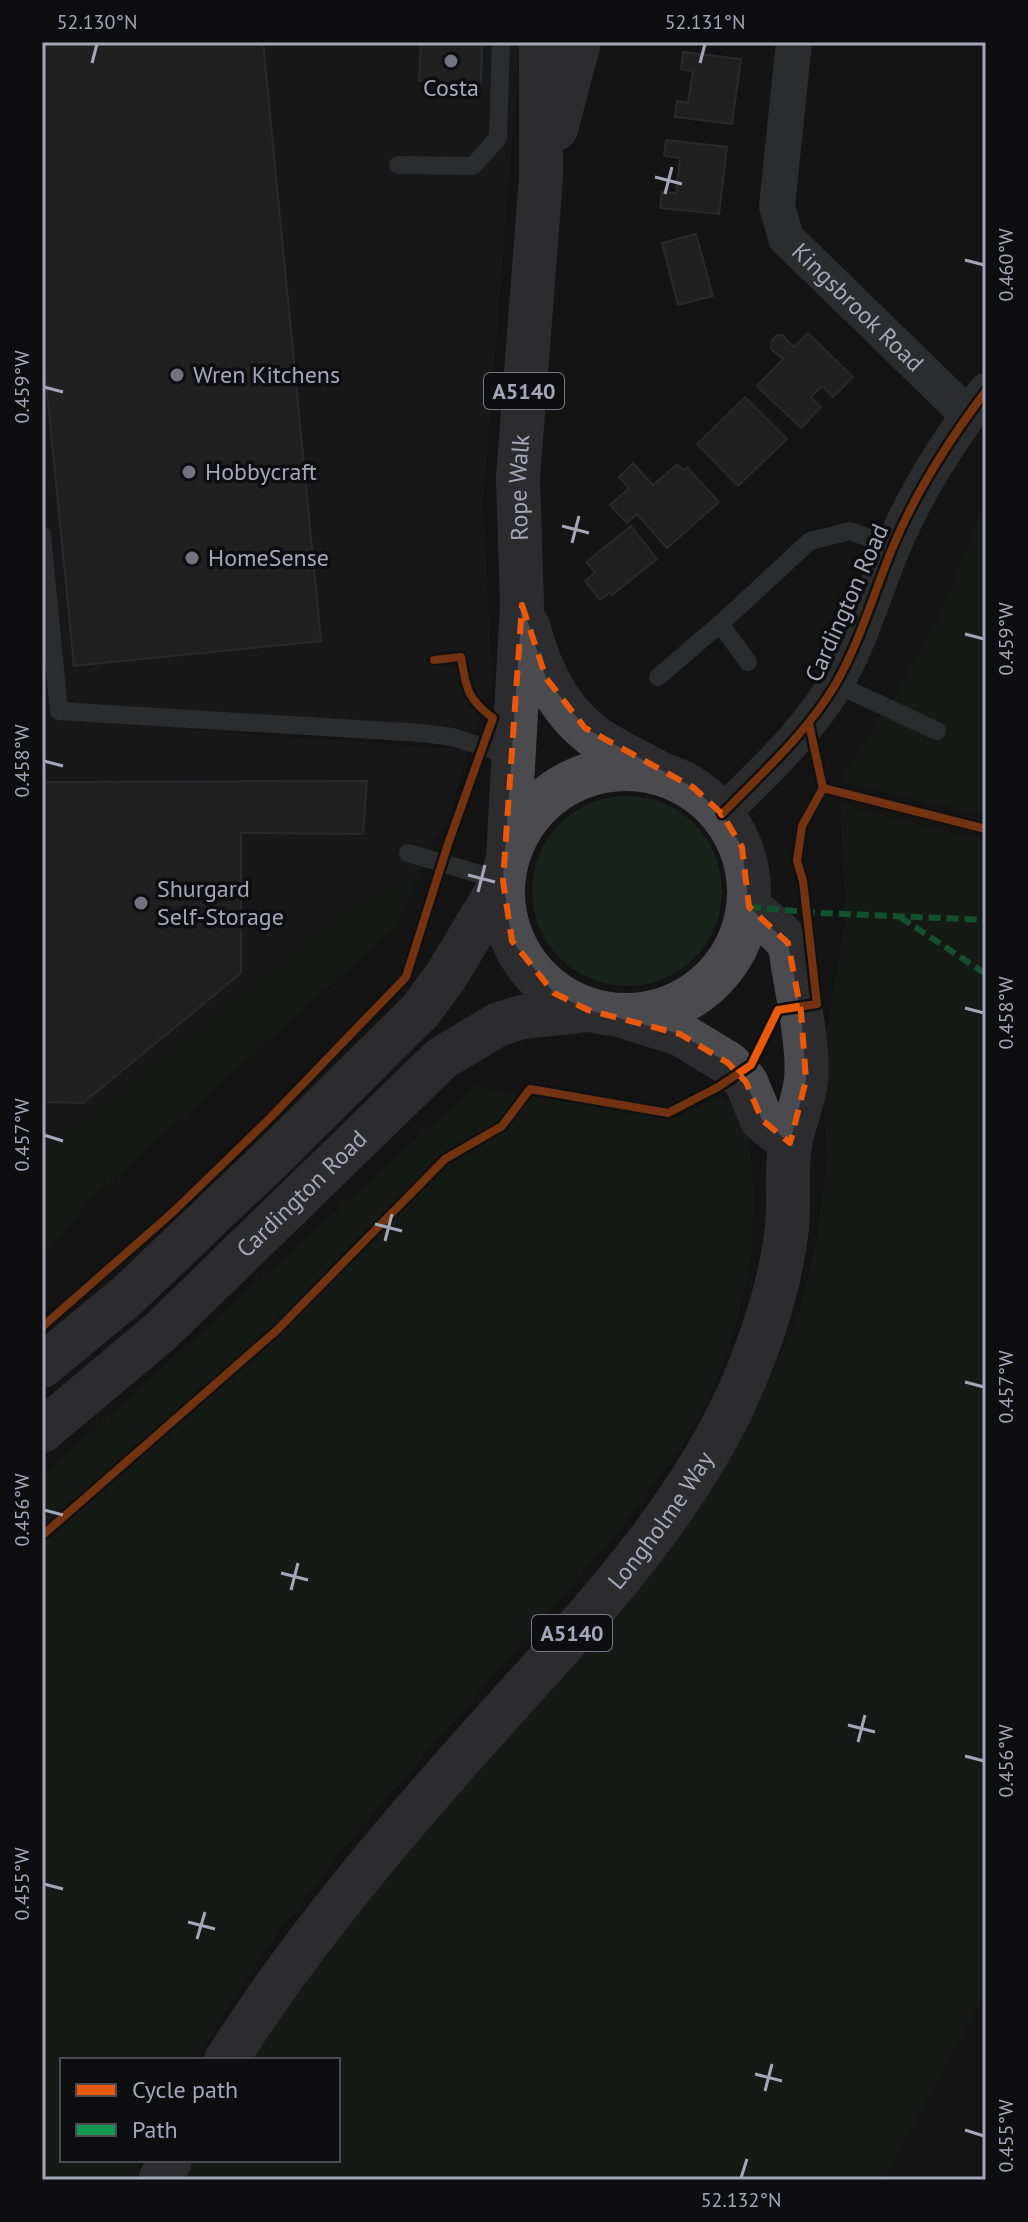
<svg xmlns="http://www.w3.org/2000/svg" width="1028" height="2222" font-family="'PT Sans',sans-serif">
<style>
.built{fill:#1e1e20}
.green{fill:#1a221c}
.building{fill:#303032;stroke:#424348;stroke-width:2}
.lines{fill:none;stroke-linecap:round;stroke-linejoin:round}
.service{stroke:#48494d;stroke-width:18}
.minor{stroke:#48494d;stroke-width:36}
.primary{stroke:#4b4b4f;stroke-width:44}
.quiet{stroke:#139951;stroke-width:6;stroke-dasharray:12 6;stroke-linecap:butt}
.cycleway-casing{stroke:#0e0e10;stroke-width:13}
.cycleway{stroke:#e8590c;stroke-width:8}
.marked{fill:none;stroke:#e8590c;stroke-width:6;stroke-dasharray:16 10;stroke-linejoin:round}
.ticks{fill:none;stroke:#a3a7b7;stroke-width:3}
.poi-dot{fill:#71747e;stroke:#0e0e10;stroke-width:3}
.labels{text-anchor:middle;stroke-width:7;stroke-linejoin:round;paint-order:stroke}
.shield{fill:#0e0e10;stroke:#767985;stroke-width:2}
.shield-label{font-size:22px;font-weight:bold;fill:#a3a7b7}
.poi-label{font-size:24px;fill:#a3a7b7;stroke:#0e0e10;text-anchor:start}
.street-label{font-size:24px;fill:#a3a7b7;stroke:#0e0e10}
.neatline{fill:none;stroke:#a3a7b7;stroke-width:3}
.ticks-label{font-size:20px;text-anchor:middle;fill:#a3a7b7}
</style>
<rect width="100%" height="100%" fill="#141414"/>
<!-- built -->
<polygon class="built" points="42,42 520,42 483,503 493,687 470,744 138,726 468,750 450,818 425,855 417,877 342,914 42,1154"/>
<!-- green -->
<g class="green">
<polygon points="986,500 986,816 841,781 895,696 941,613"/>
<circle cx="627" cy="891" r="95"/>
<polygon points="840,804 986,841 986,1991 883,2180 183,2180 193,2160 338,2160 338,2060 248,2060 288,1992 707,1489 759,1404 799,1314 817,1237 827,1156 819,1036 827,1031 846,916"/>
<polygon points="417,877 396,927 93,1197 55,1242 42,1264 42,1154 342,914"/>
<polygon points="474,1087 673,1119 722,1095 746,1121 754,1189 752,1252 735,1330 713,1391 682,1446 614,1537 353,1837 264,1951 196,2060 62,2060 62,2160 143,2160 133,2180 42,2180 42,1476"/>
</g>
<!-- building -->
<g class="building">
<polygon points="42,42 263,42 321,641 74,666 42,340"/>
<polygon points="421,42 482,42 481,83 419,81"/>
<polygon points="683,52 741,59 732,124 675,117 677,101 688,103 693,71 681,69"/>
<polygon points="666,140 727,147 719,214 660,208 662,192 676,193 680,158 664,156"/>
<polygon points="696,234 713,296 678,305 662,243"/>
<polygon points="808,333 853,377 833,397 822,386 811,397 821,407 801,428 757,386 783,359 771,349 772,341 777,335 782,335 794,347"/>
<polygon points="745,397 787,439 738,486 697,444"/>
<polygon points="633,463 653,485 677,464 683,470 687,467 719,502 667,548 637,514 627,523 610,505 629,488 619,477"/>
<polygon points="631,526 657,559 612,595 610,592 600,600 585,581 595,572 586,562"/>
<polygon points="367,781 363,834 241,833 241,973 83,1103 42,1102 42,782"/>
</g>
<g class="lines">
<!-- service -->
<g class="service">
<polyline points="398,165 473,166 498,138 501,42"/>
<polyline points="42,535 59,711 422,733 452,737 513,756"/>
<polyline points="720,624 748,662"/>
<polyline points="658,677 720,624 810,541 850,531 893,547"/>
<polyline points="836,684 937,731"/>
<polyline points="408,853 503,881"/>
</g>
<!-- minor -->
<g class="minor">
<path id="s1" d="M 794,42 L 777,206 L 786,238 L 968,415"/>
<path d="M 722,814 C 762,773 806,734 835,685 C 860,642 873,595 892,549 C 915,493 949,440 986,391"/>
</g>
<!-- primary -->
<g class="primary">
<polyline points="556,129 579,42"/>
<path d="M 528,626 C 540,672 562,718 604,743 C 620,753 637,761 654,770"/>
<circle cx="626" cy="892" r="123"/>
<path id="s2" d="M 508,857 L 522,605 L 518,478 L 541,177 L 541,42"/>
<polyline points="625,1017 680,1034 728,1063 746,1082 762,1120 790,1143"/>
<polyline points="42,1366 128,1295 281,1149 421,1010 446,976 503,881"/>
<path id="s3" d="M 42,1431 L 160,1332 L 442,1058 L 499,1024 L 522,1017 L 588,1010"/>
<path id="s4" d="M 226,2060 C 303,1939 396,1830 492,1723 C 586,1618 690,1511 745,1379 C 765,1331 781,1280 787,1228 C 790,1199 785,1168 791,1139 C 795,1120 804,1100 806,1080 C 809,1050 799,1002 794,972 C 792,964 792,952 789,945 C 784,934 759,916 749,907"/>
<polyline points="160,2180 170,2160"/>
</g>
<!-- quiet -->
<g class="quiet">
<polyline points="749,907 818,913 986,920"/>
<polyline points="900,917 986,974"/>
</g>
<defs>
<g id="cycleway">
<polyline points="823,788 986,829"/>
<path d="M 722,814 C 762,773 806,734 835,685 C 860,642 873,595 892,549 C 915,493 949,440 986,391"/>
<path d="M 42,1327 L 173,1212 L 269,1119 L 406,977 L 448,844 L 493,718 C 467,699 466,688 461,657 L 434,660"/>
<polyline points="45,1533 277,1330 445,1159 502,1126 530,1089 668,1113 718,1087 751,1065 778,1010 817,1004 803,881 797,861 802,826 823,788 809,724"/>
</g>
</defs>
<!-- cycleway casing -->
<use href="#cycleway" class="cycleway-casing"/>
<!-- cycleway -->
<use href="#cycleway" class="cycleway"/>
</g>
<!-- marked area -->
<path d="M0 0H1028V2222H0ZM 522,605 L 546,678 L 585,728 L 694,788 L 722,814 L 742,847 L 749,907 L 788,943 L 801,1012 L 806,1080 L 790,1143 L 762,1120 L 746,1082 L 728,1063 L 680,1034 L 588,1010 L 554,993 L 512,941 L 503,881 Z" fill="#141414" fill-opacity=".55" fill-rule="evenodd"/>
<path class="marked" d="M 522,605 L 546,678 L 585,728 L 694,788 L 722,814 L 742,847 L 749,907 L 788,943 L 801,1012 L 806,1080 L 790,1143 L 762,1120 L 746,1082 L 728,1063 L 680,1034 L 588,1010 L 554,993 L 512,941 L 503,881 Z"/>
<!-- ticks -->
<path class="ticks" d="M 92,63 L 97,44M 700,63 L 705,44M 655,177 L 682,184M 665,194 L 672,167M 965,260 L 984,265M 44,387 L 63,392M 562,526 L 589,533M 572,543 L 579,516M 965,634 L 984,639M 44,761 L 63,766M 468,875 L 495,882M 478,892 L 485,865M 965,1008 L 984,1013M 44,1135 L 63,1141M 375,1224 L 402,1231M 385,1241 L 392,1214M 965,1382 L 984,1387M 44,1510 L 63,1515M 281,1573 L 308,1580M 291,1590 L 298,1563M 848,1725 L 875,1732M 858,1742 L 865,1715M 965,1756 L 984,1761M 44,1884 L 63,1889M 188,1922 L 215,1929M 197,1939 L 205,1912M 755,2074 L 782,2081M 765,2091 L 772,2064M 965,2130 L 984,2136M 741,2178 L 747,2159"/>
<!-- markers -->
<g class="poi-dot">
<circle cx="451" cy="61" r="8"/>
<circle cx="177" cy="375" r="8"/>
<circle cx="189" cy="472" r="8"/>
<circle cx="192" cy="558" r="8"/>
<circle cx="141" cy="903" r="8"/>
</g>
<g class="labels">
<!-- shield labels -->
<g class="shield">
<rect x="484" y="373" width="80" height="36" rx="6"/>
<rect x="532" y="1615" width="80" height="36" rx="6"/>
</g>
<g class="shield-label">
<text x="524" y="399">A5140</text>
<text x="572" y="1641">A5140</text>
</g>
<!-- poi labels -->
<g class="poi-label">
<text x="451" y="96" text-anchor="middle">Costa</text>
<text x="193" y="383">Wren Kitchens</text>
<text x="205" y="480">Hobbycraft</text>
<text x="208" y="566">HomeSense</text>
<text x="157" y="897">Shurgard<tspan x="157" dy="28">Self-Storage</tspan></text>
</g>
<!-- street labels -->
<g class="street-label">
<text dy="8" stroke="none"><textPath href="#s1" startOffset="298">Kingsbrook Road</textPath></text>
<text dy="8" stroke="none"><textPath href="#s2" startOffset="370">Rope Walk</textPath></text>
<text transform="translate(847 603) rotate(-66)" y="8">Cardington Road</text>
<text dy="8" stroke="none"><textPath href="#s3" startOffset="352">Cardington Road</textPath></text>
<text dy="8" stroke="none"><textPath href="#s4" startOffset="694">Longholme Way</textPath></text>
</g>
</g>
<!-- border -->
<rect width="1028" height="2222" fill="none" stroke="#0e0e10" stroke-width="88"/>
<!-- legend -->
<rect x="60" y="2058" width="280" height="104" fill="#0e0e10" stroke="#4a4b53" stroke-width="2"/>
<rect x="76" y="2084" width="40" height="12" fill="#e8590c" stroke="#4a4b53" stroke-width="2"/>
<text x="132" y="2098" font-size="24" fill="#a3a7b7">Cycle path</text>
<rect x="76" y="2124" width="40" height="12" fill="#139951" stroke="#4a4b53" stroke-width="2"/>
<text x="132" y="2138" font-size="24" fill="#a3a7b7">Path</text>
<rect x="44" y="44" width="940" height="2134" class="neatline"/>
<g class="ticks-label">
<text x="97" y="29">52.130°N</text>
<text x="705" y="29">52.131°N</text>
<text transform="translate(1006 265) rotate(-90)" y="7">0.460°W</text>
<text transform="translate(22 387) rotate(-90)" y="7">0.459°W</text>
<text transform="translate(1006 639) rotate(-90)" y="7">0.459°W</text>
<text transform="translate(22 761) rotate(-90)" y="7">0.458°W</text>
<text transform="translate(1006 1013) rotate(-90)" y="7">0.458°W</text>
<text transform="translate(22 1135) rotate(-90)" y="7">0.457°W</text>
<text transform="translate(1006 1387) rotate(-90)" y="7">0.457°W</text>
<text transform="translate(22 1510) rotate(-90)" y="7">0.456°W</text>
<text transform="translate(1006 1761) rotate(-90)" y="7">0.456°W</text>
<text transform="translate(22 1884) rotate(-90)" y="7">0.455°W</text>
<text transform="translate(1006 2136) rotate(-90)" y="7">0.455°W</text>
<text x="741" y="2207">52.132°N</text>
</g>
</svg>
